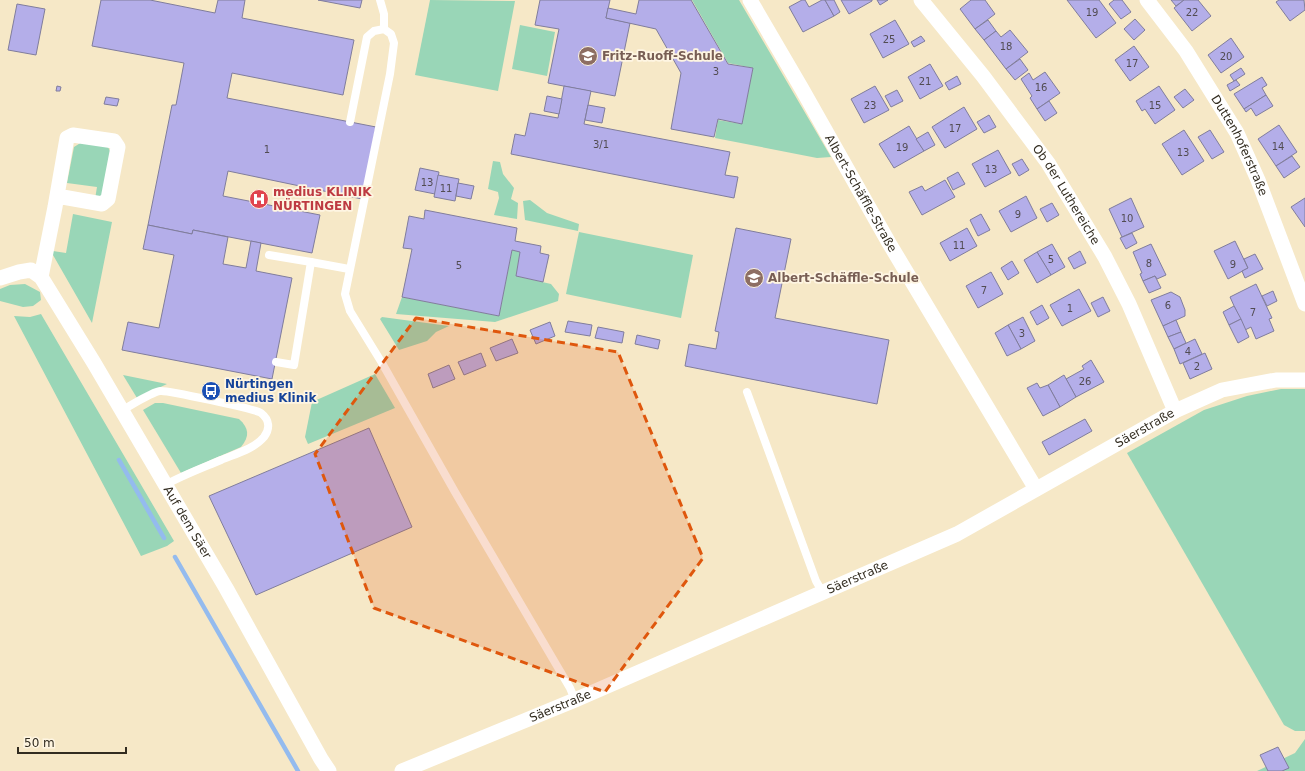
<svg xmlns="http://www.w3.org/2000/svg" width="1305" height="771" font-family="'DejaVu Sans',sans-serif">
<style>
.green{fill:#99d6b7}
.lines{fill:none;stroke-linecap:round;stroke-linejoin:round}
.stream{stroke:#94bbee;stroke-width:4.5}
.building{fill:#b4aee9;stroke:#807d9c}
.service{stroke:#fff;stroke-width:8}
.minor{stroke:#fff;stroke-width:15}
.marked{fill:#df570d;fill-opacity:0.2;stroke:#df570d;stroke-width:3;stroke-dasharray:8 5;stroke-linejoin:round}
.labels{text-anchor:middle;stroke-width:3.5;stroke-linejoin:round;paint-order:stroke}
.number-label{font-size:10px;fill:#524c52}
.education-label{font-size:12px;font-weight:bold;fill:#785e54;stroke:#fef5e2;text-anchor:start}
.street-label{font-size:12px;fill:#322c20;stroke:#fef5e2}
.health-label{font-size:12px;font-weight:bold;fill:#be3a42;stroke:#fef5e2;text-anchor:start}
.transit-label{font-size:12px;font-weight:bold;fill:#164399;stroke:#fef5e2;text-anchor:start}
</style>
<rect width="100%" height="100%" fill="#f6e8c7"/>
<!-- green -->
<g class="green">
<polygon points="430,0 515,1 498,91 415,75"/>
<polygon points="692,0 739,0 831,157 817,158 715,138 718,120 742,124 753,68 728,63"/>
<polygon points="520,25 555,32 547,76 512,69"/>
<polygon points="82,142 108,147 112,155 104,195 95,199 97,187 67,183 74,147"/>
<polygon points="493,161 500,162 503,174 514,188 511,199 518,203 517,219 494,215 499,198 498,192 488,189"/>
<polygon points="530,200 547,213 579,224 578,231 525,220 523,201"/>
<polygon points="73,214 112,222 92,323 53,255 53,251 66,253"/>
<polygon points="579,232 693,255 681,318 566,294"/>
<polygon points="512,250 520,252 516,276 551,284 559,294 558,301 495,322 396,314 402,297 499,316"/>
<polygon points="25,284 40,292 41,300 33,306 23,307 0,301 0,289 10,285"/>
<polygon points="41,314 174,541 167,546 141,556 14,316 30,317"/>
<polygon points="382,317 449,326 436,332 427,341 399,350 380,319"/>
<polygon points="375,374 395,408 308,444 305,437 312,402"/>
<polygon points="123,375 167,384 137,398"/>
<polygon points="1281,389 1305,389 1305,731 1295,731 1284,725 1127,453 1204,410 1247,396"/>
<path d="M 155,403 L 163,403 L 239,419 C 249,428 250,436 241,447 L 181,473 L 143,410 Z"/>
<polygon points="1305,739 1305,771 1257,771 1295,753"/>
</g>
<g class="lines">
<!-- stream -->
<g class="stream">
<polyline points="119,460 164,538"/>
<polyline points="175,557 298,771"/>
</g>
</g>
<!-- building -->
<g class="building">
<polygon points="101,0 150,0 215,13 218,0 245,0 242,18 354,40 343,95 232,73 227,98 376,127 362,199 228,171 223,196 320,215 312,253 193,230 192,234 148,225 172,105 176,105 184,63 92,46"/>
<polygon points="318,0 362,0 360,8"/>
<polygon points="540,0 610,0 606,18 630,23 615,96 548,83 559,29 535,25"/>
<polygon points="639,0 691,0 728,64 753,68 742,124 718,119 714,137 671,129 681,73 656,29 606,18 608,8 636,14"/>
<polygon points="802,0 805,0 809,7 822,0 825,0 834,16 803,32 789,7"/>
<polygon points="825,0 834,0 840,12 834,16"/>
<polygon points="841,0 872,0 872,1 849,14"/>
<polygon points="877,0 888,0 880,5"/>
<polygon points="971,0 985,0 995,14 975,29 960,9"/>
<polygon points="1067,0 1099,0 1116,23 1096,38"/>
<polygon points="1114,0 1122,0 1131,12 1121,19 1109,4"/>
<polygon points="1171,0 1184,0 1176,6"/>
<polygon points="1184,0 1198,0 1211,16 1192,31 1174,8"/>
<polygon points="1279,0 1304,0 1305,10 1290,21 1276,2"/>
<polygon points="17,4 45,9 36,55 8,50"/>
<polygon points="1135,19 1145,30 1134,40 1124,29"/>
<polygon points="895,20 909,44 883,58 870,34"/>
<polygon points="988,20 996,31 984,40 975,29"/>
<polygon points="1010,30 1028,52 1006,69 984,40 996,31 1001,37"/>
<polygon points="921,36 925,41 914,47 911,42"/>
<polygon points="1231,38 1244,57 1221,73 1208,55"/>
<polygon points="1134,46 1149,67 1130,81 1115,60"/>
<polygon points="1020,59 1028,70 1015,80 1006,69"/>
<polygon points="930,64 943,86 920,99 908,77"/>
<polygon points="1241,68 1245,74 1234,81 1230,75"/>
<polygon points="1045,72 1060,93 1037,109 1030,98 1032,96 1021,79 1029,73 1033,80"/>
<polygon points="957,76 961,84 949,90 945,83"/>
<polygon points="1262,77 1267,85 1262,88 1266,95 1244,109 1234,94"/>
<polygon points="1236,80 1240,85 1230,91 1227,85"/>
<polygon points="57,86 61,87 60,91 56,91"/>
<polygon points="564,86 591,91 584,124 730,152 725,175 738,177 734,198 511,154 515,134 525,136 530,113 558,118"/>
<polygon points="875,86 889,110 864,123 851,99"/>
<polygon points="1159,86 1175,110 1155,124 1145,109 1142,111 1136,101"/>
<polygon points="1185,89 1194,100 1183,108 1174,97"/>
<polygon points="897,90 903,101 891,107 885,96"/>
<polygon points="1266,95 1273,106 1256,116 1251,108 1246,112 1244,109"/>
<polygon points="547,96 562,99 559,114 544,111"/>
<polygon points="106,97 119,99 117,106 104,104"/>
<polygon points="1049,101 1057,113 1045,121 1037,109"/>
<polygon points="588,105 605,108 602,123 585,120"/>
<polygon points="964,107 977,129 945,148 932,127"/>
<polygon points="989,115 996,127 984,133 977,122"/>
<polygon points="1279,125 1297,152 1276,166 1258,139"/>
<polygon points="909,126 924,151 894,168 879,144"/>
<polygon points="1184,130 1204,161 1182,175 1162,144"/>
<polygon points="1210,130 1224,152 1212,159 1198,137"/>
<polygon points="928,132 935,145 924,151 916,139"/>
<polygon points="998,150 1011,173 985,187 972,164"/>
<polygon points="1292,156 1300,167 1284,178 1276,166"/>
<polygon points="1022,159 1029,170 1019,176 1012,164"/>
<polygon points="420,168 439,172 435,194 415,190"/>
<polygon points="958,172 965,184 953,190 947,178"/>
<polygon points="438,175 459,179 455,201 434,197"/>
<polygon points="945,180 955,197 922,215 909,192 922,186 925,191"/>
<polygon points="458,183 474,186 471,199 456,196"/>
<polygon points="1026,196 1037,218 1011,232 999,211"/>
<polygon points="1131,198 1144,227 1122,237 1109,209"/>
<polygon points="1305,198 1305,227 1291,207"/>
<polygon points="1052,203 1059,215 1047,222 1040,209"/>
<polygon points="425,210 517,228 515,241 541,246 540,253 549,255 543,282 516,276 520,252 512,250 499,316 402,297 412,249 403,248 409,216 424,219"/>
<polygon points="981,214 990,230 978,236 970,220"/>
<polygon points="148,225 192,234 193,230 228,237 223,264 246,268 251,241 261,243 256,271 292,278 272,379 122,350 128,322 159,328 174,255 143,249"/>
<polygon points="736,228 791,239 775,318 889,340 877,404 685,366 689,344 716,349 719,332 715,331"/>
<polygon points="967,228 977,246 950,261 940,243"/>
<polygon points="1132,233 1137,243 1126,249 1120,238"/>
<polygon points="1235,241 1248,268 1228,279 1214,251"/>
<polygon points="1052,244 1065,267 1051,275 1037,252"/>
<polygon points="1151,244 1166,275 1157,279 1155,276 1143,281 1140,274 1142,273 1133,252"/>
<polygon points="1080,251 1086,263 1074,269 1068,258"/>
<polygon points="1037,252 1051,275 1037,283 1024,260"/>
<polygon points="1255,254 1263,269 1245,278 1242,271 1248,268 1244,259"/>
<polygon points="1012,261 1019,273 1008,280 1001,268"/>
<polygon points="991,272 1003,294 978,308 966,286"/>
<polygon points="1155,276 1161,288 1149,293 1143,281"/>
<polygon points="1256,284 1272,318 1269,319 1274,331 1256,339 1251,327 1245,330 1230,297"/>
<polygon points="1079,289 1091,311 1062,326 1050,305"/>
<polygon points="1273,291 1277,301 1267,306 1262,296"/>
<polygon points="1171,292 1180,297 1185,310 1185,316 1163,326 1151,300"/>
<polygon points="1103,297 1110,311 1098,317 1091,303"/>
<polygon points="1042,305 1049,318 1037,325 1030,312"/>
<polygon points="1234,306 1241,319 1229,325 1223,312"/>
<polygon points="1023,317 1035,341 1021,349 1008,325"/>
<polygon points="1241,319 1249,337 1238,343 1229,325"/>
<polygon points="1176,320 1181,332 1168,337 1163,326"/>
<polygon points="568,321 592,325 590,336 565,332"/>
<polygon points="550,322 555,336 536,344 530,330"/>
<polygon points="1008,325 1021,349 1007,356 995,333"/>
<polygon points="598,327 624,332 622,343 595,338"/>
<polygon points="1181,332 1186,343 1174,349 1168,337"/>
<polygon points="637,335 660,340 658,349 635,344"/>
<polygon points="512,339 518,353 496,361 490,348"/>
<polygon points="1195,339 1202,354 1180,364 1174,349"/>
<polygon points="481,353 486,366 464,375 458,362"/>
<polygon points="1205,353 1212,369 1190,379 1183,363"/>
<polygon points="1091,360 1104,382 1076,397 1066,379 1084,369 1082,366"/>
<polygon points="449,365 455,379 433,388 428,374"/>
<polygon points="1064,375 1076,397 1060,407 1048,385"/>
<polygon points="1037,383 1040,388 1048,385 1060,407 1043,416 1027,388"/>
<polygon points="1085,419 1092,431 1049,455 1042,442"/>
<polygon points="369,428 412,527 256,595 209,496"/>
<polygon points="1278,747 1289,768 1282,771 1268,771 1260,755"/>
</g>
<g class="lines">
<!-- service -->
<g class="service">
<polyline points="380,0 384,14 384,29"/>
<polyline points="350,122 367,37 374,31 384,29 391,34 394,43 390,74 345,294 350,311 382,363 455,492 570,688 575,700"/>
<polyline points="269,255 311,262"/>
<polyline points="276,362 294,365 311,262 349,269"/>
<polyline points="747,392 816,581 823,593"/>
<path d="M 122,410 C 130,406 152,392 160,391 C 166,390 256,409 261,413 C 270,420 270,429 264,437 C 254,449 235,454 221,460 C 202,468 183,475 165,485"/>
</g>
<!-- minor -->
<g class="minor">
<path id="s1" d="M 750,0 L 802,89 L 889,243 L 1036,489"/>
<path id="s2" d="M 921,0 L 983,76 L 1048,163 L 1105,257 L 1129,304 L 1175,411"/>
<path id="s3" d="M 1147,0 L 1186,51 L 1237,133 L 1258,180 L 1305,304"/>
<polyline points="41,277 55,207 67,138 73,135 114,141 118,147 108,199 102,204 57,196"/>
<path id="s4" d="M 0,278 L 19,272 L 31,270 L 41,277 L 94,363 L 226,588 L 321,759 L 329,771"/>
<path id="s5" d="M 402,771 L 575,700 L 957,534 L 1175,411 L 1222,390 L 1276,380 L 1305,380"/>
</g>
</g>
<!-- marked area -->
<path class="marked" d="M 416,318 L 618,352 L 703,558 L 605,692 L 374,608 L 315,454 Z"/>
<!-- icons -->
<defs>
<symbol id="school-disc" viewBox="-11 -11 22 22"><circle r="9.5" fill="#8d6e63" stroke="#fef5e2"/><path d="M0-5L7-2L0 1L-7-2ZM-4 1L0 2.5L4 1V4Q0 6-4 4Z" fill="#fff"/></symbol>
<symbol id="hospital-disc" viewBox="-11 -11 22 22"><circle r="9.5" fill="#e0444e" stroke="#fef5e2"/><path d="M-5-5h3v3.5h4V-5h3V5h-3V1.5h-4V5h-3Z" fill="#fff"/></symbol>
<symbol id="bus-disc" viewBox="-11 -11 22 22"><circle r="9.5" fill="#1a4fb4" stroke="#fef5e2"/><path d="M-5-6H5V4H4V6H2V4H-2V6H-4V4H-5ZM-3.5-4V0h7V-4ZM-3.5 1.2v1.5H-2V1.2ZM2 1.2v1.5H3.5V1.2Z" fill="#fff"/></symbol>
</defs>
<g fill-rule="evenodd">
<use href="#school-disc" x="577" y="45" width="22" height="22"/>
<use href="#hospital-disc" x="248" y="188" width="22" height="22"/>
<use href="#school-disc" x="743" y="267" width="22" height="22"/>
<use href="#bus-disc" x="200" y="380" width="22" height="22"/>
</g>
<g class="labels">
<!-- number labels -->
<g class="number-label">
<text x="1092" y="16">19</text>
<text x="1192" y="16">22</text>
<text x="889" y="43">25</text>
<text x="1006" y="50">18</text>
<text x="1226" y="60">20</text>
<text x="1132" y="67">17</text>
<text x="716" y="75">3</text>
<text x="925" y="85">21</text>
<text x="1041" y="91">16</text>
<text x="870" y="109">23</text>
<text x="1155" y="109">15</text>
<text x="955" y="132">17</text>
<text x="601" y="148">3/1</text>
<text x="1278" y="150">14</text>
<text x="902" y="151">19</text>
<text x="267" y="153">1</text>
<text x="1183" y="156">13</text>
<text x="991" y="173">13</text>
<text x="427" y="186">13</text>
<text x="446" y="192">11</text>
<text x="1018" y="218">9</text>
<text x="1127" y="222">10</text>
<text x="959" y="249">11</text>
<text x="1051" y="263">5</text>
<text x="1149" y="267">8</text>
<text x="1233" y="268">9</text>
<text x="459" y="269">5</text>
<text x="984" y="294">7</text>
<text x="1168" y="309">6</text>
<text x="1070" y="312">1</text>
<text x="1253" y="316">7</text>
<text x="1022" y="337">3</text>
<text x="1188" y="355">4</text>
<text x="1197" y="370">2</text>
<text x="1085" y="385">26</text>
</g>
<!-- education labels -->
<g class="education-label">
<text x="602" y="60">Fritz-Ruoff-Schule</text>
<text x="768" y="282">Albert-Schäffle-Schule</text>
</g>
<!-- street labels -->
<g class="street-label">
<text dy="4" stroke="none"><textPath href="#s3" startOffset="173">Duttenhoferstraße</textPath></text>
<text dy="4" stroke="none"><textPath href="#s1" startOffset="223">Albert-Schäffle-Straße</textPath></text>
<text dy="4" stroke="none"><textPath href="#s2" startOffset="243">Ob der Luthereiche</textPath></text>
<text dy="4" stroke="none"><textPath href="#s5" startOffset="819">Säerstraße</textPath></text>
<text dy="4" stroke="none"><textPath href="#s4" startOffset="330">Auf dem Säer</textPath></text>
<text dy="4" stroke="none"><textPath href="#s5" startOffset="495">Säerstraße</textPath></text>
<text dy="4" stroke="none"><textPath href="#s5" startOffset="171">Säerstraße</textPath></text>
</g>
<!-- health labels -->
<g class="health-label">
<text x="273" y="196">medius KLINIK<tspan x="273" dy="14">NÜRTINGEN</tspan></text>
</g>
<!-- transit labels -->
<g class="transit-label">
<text x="225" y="388">Nürtingen<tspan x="225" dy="14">medius Klinik</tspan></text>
</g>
</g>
<!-- scale -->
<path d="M18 747v6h108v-6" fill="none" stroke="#322c20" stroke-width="2"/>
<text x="24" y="747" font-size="12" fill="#322c20" stroke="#fef5e2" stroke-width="3" paint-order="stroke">50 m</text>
</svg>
